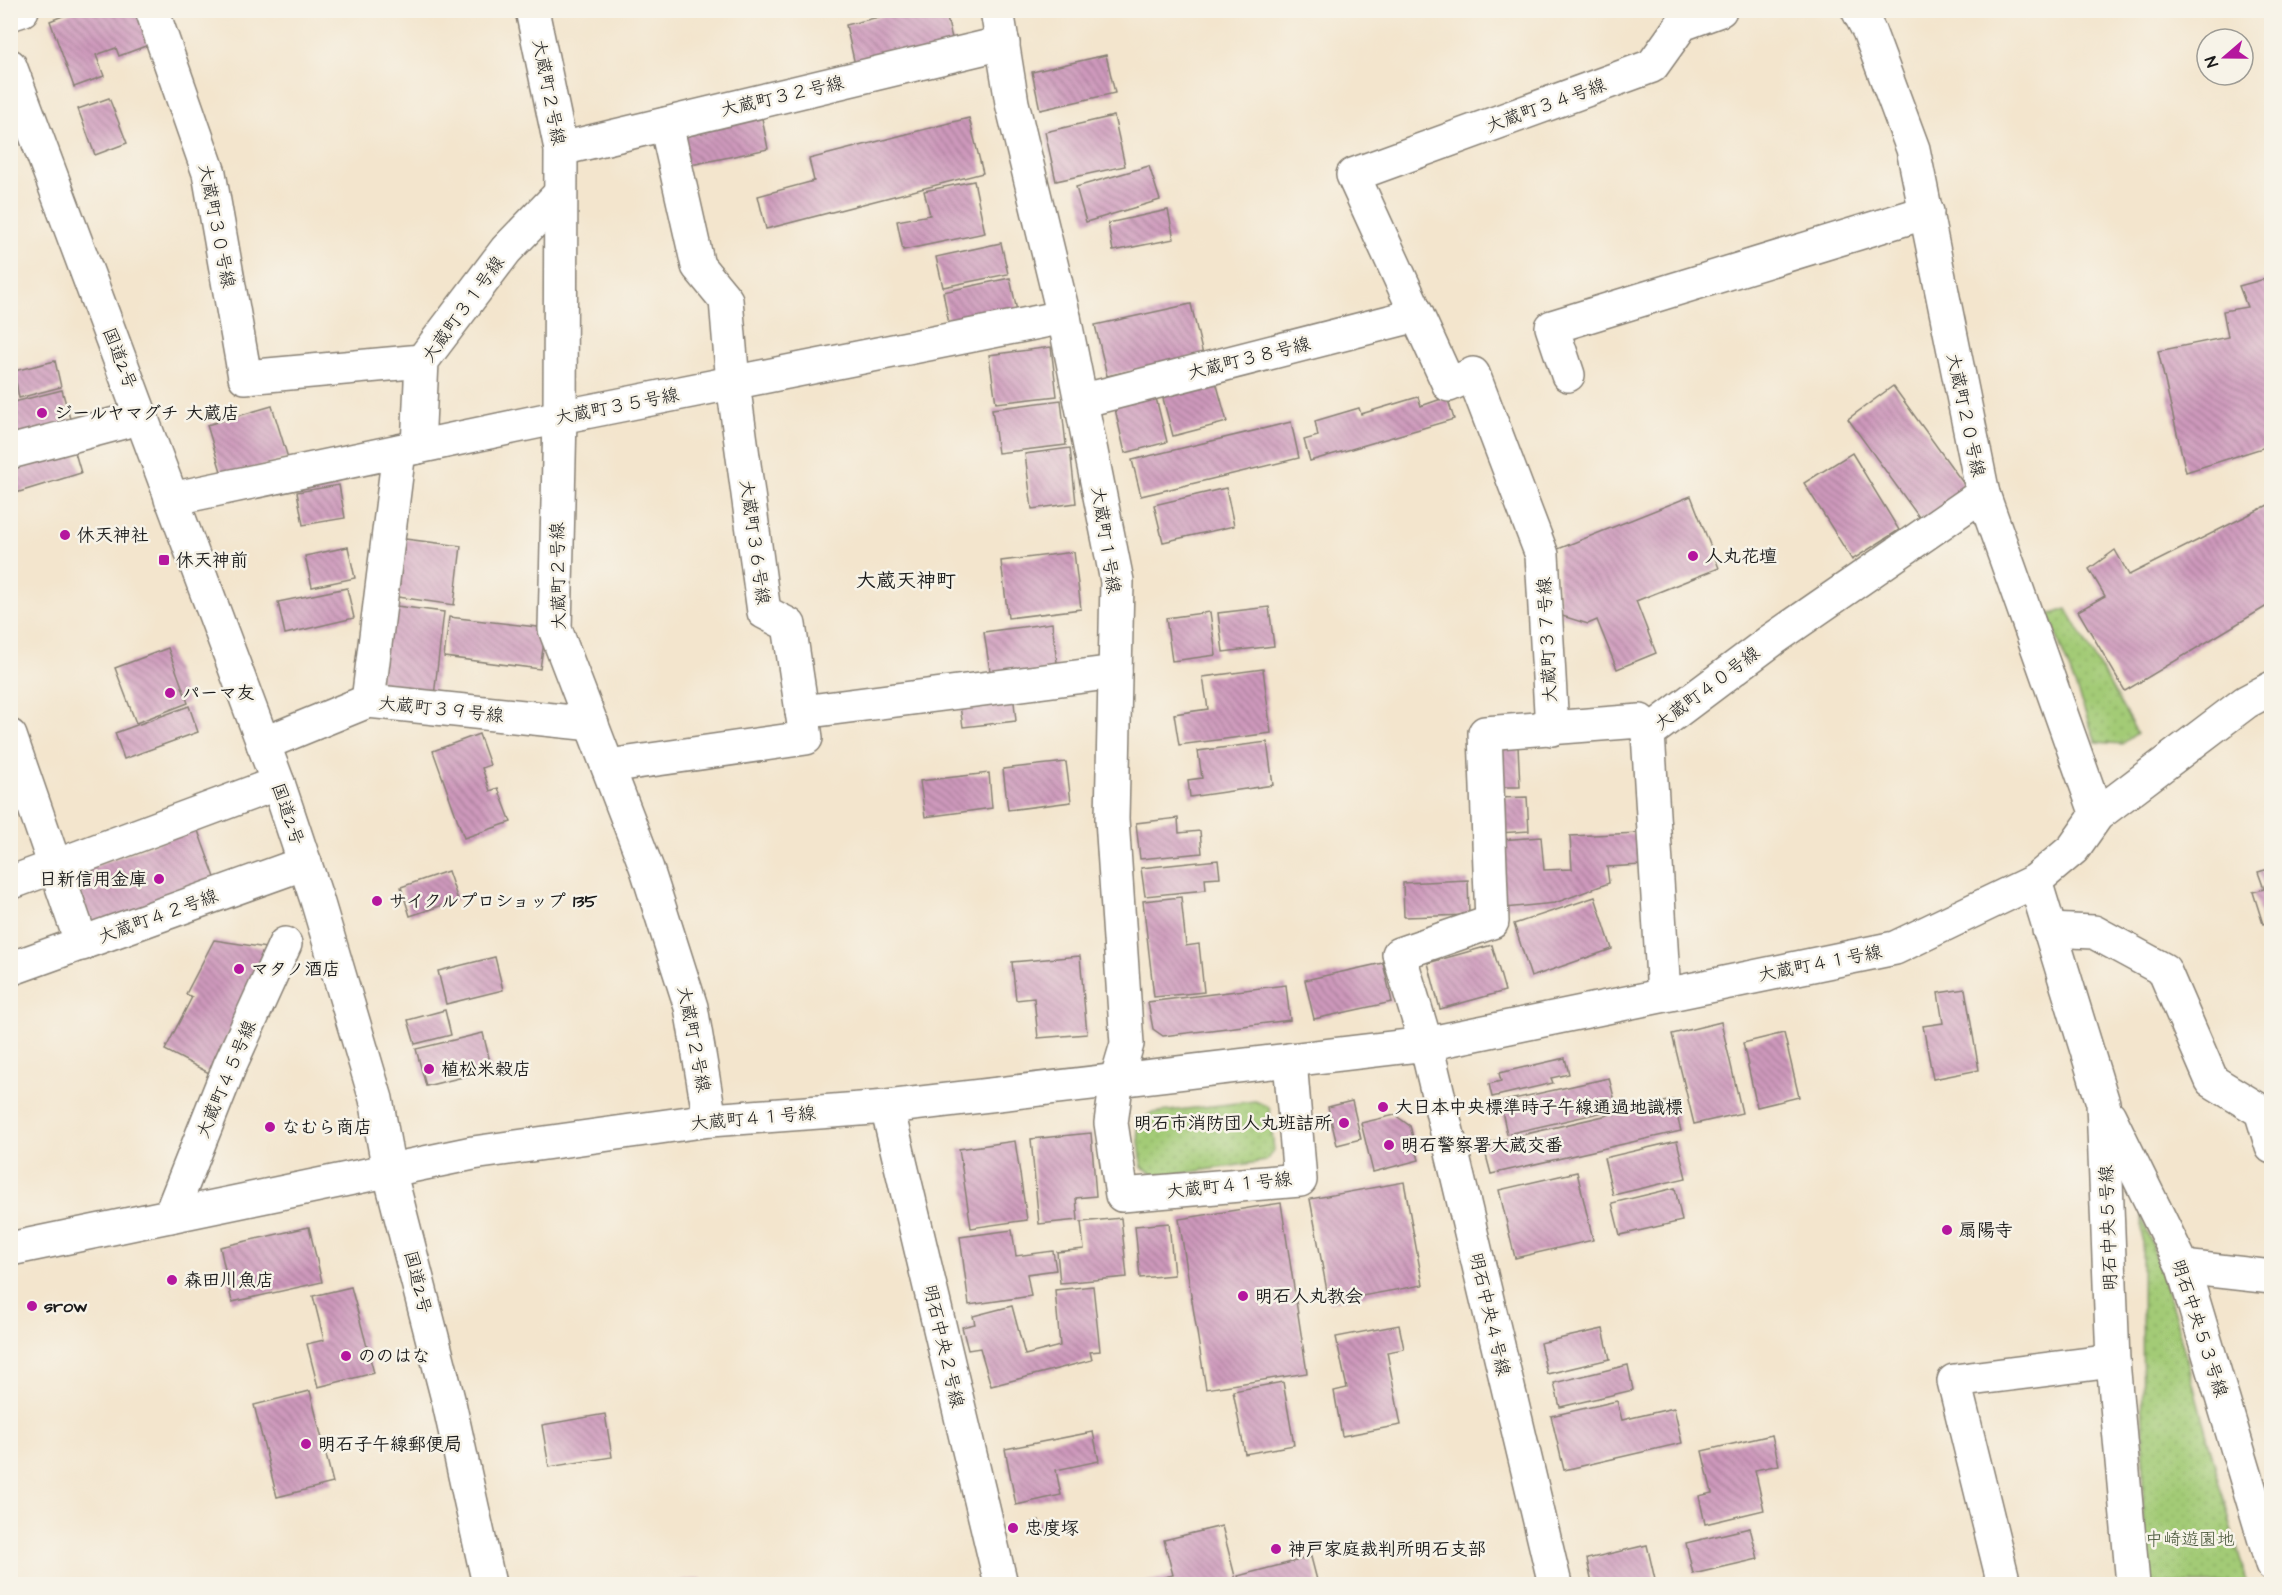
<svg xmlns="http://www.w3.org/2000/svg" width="2282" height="1595" font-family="'Architects Daughter','Klee One',sans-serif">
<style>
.park{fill:url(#park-dots);stroke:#607449;stroke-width:1.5}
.building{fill:url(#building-back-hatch)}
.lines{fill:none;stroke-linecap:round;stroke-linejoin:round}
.minor-casing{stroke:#888074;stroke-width:36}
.highway-casing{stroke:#888074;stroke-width:36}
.minor{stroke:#fff;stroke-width:33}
.highway{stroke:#fff;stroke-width:33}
.poi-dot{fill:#b5179e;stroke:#f7f3e8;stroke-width:2}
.labels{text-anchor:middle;stroke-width:5;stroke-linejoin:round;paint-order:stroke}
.street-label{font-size:18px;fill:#1c1c1c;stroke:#f7f3e8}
.poi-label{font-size:18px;font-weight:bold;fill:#1c1c1c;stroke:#f7f3e8;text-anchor:start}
.park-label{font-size:18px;fill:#4b593c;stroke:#f7f3e8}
.neighbourhood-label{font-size:20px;font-weight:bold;fill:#1c1c1c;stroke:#f7f3e8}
</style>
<defs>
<pattern id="park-dots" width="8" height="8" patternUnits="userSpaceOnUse" patternTransform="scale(1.5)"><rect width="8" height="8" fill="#a3cb76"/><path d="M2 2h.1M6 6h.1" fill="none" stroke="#8cae66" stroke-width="1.8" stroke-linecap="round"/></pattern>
<pattern id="building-back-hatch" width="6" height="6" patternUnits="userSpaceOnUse" patternTransform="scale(1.5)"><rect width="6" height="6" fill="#ce99bc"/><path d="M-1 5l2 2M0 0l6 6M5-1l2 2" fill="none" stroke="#a67c98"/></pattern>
</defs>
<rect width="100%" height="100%" fill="#f7f3e8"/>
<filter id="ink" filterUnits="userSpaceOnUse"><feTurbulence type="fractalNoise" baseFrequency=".0167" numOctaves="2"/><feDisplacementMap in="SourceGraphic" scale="12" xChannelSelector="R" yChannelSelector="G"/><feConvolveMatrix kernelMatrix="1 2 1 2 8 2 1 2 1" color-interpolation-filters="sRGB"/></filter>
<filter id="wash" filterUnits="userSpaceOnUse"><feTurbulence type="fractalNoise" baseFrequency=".008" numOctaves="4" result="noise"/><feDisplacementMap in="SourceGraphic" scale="24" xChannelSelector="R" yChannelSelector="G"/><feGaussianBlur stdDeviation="1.35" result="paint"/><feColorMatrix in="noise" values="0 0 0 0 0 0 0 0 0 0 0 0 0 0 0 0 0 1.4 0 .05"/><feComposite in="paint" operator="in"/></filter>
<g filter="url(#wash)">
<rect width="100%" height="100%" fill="#f3e5cd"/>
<!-- park -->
<g class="park">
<polygon points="2067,609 2137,733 2122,744 2096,742 2049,615"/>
<polygon points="1255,1101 1269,1107 1274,1150 1266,1161 1158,1177 1142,1167 1137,1123 1151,1113"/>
<polygon points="2142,1215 2174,1313 2247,1584 2152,1584 2143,1518"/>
</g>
<g id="blocks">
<!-- building -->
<g class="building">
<polygon points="78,10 139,10 151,44 119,56 116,48 96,55 104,76 74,87 50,21"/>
<polygon points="907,10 945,10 954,46 856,69 846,25"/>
<polygon points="1106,55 1115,93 1040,110 1032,72"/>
<polygon points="109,98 127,143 95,155 78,109"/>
<polygon points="761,113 768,149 681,167 674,131"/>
<polygon points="1114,116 1125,166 1056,181 1045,132"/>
<polygon points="969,118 983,173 766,229 758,196 814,181 809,159"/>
<polygon points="1149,166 1160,200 1086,222 1076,187"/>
<polygon points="974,181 985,233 903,250 897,221 930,215 924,191"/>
<polygon points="1168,210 1174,239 1113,251 1108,223"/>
<polygon points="1001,243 1008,274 943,287 936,257"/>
<polygon points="2272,277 2272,445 2186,472 2158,351 2228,337 2223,311 2247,307 2239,286"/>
<polygon points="1010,278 1017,311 949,324 943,292"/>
<polygon points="1191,304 1203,355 1107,376 1095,325"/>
<polygon points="1051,347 1057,396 996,403 989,355"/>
<polygon points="55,361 61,387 19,398 14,371"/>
<polygon points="1214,374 1227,422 1173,436 1160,387"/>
<polygon points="1893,386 1969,491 1924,524 1848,419"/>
<polygon points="62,390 72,426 16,439 10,420 10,403"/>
<polygon points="1154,390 1167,442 1125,453 1113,400"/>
<polygon points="1418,397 1421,406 1447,397 1454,419 1310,461 1304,440 1318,436 1315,421 1359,408 1361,414"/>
<polygon points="1061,400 1066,445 998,453 992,409"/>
<polygon points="272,406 288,458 223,478 207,425"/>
<polygon points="1291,422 1299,458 1141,496 1132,460"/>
<polygon points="1070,448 1076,503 1032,509 1025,454"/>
<polygon points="74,449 81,473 16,493 10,468"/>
<polygon points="1852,453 1899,530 1852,560 1804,483"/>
<polygon points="339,485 345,518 303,525 297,492"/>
<polygon points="1226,488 1234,526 1163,542 1154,505"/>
<polygon points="1691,496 1719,568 1636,601 1656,653 1617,669 1597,620 1588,624 1559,615 1558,549"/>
<polygon points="2272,503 2272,603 2125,691 2078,611 2105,596 2089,569 2115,550 2129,575"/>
<polygon points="405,539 461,546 454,605 398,597"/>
<polygon points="348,547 355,578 312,587 305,556"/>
<polygon points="1074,552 1081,609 1008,618 1001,561"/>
<polygon points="347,588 354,618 285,634 278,602"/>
<polygon points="388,605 444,612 434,696 378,689"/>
<polygon points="1269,607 1274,646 1223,652 1218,613"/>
<polygon points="1210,612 1216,655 1172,661 1166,618"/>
<polygon points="449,617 546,628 540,669 444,657"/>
<polygon points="1052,623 1058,670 991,678 984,632"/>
<polygon points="168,648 188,703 136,723 115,668"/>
<polygon points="1263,669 1271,733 1179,745 1174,714 1208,709 1203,677"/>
<polygon points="1013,693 1016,721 963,727 959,699"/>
<polygon points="189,706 198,732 124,759 115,733"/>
<polygon points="479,734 490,765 482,768 490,791 498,788 511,822 464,838 433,751"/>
<polygon points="1267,742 1273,785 1190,797 1188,780 1202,778 1198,751"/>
<polygon points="1518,746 1520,787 1499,787 1497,747"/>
<polygon points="1066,762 1071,802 1008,810 1003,769"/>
<polygon points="989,773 992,808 925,817 920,781"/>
<polygon points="1527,797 1529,831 1499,833 1497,798"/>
<polygon points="1178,818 1179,833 1200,831 1202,853 1140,859 1136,823"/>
<polygon points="197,828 220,891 96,939 72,875"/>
<polygon points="1639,833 1641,865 1607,867 1609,883 1555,903 1504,908 1500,840 1541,837 1544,870 1572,869 1570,836"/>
<polygon points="1218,860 1220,877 1205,878 1206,890 1145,896 1141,868"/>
<polygon points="2272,868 2272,921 2263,924 2253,892 2264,889 2258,872"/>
<polygon points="448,871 458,900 410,916 401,887"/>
<polygon points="1468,880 1469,915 1404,917 1403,883"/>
<polygon points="1181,897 1186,946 1199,944 1204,992 1154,997 1143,901"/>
<polygon points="1595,897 1612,949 1531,977 1514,924"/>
<polygon points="214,940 273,949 209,1073 165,1050 192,997 186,994"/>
<polygon points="1492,945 1505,991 1440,1009 1428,963"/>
<polygon points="1080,956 1087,1034 1038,1038 1034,998 1016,1000 1012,962"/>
<polygon points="495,957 503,990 446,1004 438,971"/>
<polygon points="1383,963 1392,1002 1314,1019 1305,980"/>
<polygon points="1286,985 1290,1020 1163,1036 1153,1029 1148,1002"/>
<polygon points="1965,989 1979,1070 1933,1079 1923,1026 1943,1023 1938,993"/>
<polygon points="445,1010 451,1035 415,1044 408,1020"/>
<polygon points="1721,1022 1742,1113 1694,1124 1672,1034"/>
<polygon points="483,1033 492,1070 426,1086 416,1049"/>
<polygon points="1784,1033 1799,1097 1757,1107 1743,1043"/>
<polygon points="1565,1058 1569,1074 1551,1078 1553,1083 1492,1097 1489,1084 1501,1081 1499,1073"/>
<polygon points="1609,1078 1617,1109 1507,1134 1500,1102"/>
<polygon points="1673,1100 1681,1131 1491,1174 1483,1144"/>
<polygon points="1352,1101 1361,1139 1337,1145 1328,1107"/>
<polygon points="1395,1115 1410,1126 1419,1160 1373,1172 1361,1123"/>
<polygon points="1091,1133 1096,1196 1076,1198 1078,1220 1039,1224 1031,1139"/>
<polygon points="1015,1141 1027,1220 971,1228 959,1149"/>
<polygon points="1677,1141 1686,1178 1613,1195 1604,1158"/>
<polygon points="1577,1172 1593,1240 1515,1258 1499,1190"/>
<polygon points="1404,1182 1423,1285 1329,1302 1310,1199"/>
<polygon points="1675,1188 1682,1221 1620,1235 1612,1203"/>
<polygon points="1281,1203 1307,1373 1206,1389 1179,1219"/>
<polygon points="1121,1218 1127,1277 1060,1283 1057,1252 1084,1249 1081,1222"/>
<polygon points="1169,1223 1174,1275 1140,1278 1135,1226"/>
<polygon points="309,1227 322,1282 232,1302 220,1247"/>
<polygon points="1012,1230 1016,1256 1053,1251 1056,1270 1027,1274 1031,1296 969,1305 960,1237"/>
<polygon points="1093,1286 1100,1351 1090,1352 1092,1360 991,1386 980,1348 968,1350 962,1327 975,1324 973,1316 1012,1306 1025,1355 1060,1346 1055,1290"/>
<polygon points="351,1287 374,1373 318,1387 307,1344 324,1340 313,1296"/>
<polygon points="1399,1325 1404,1349 1387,1352 1401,1425 1342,1436 1334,1391 1347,1388 1336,1337"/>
<polygon points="1603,1329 1610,1359 1547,1374 1540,1343"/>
<polygon points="1628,1365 1633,1390 1560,1407 1554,1383"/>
<polygon points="1283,1382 1294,1445 1245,1454 1233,1391"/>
<polygon points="310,1391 333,1483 277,1497 254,1405"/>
<polygon points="1617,1401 1622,1420 1674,1408 1682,1443 1564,1470 1551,1416"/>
<polygon points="605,1414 612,1457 549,1467 542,1425"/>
<polygon points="1093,1432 1099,1461 1056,1470 1061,1495 1016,1505 1005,1449"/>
<polygon points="1772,1435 1779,1465 1755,1470 1764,1510 1705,1524 1699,1496 1712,1493 1702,1451"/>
<polygon points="1039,1520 1043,1532 1034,1534 1030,1523"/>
<polygon points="1222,1526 1237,1584 1138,1584 1173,1575 1164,1540"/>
<polygon points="1750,1528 1758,1559 1693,1574 1686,1543"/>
<polygon points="1647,1545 1656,1584 1592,1584 1587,1559"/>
<polygon points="1311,1557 1318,1584 1240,1584 1238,1576"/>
<polygon points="701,1578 703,1584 671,1584 671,1583"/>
</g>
</g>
</g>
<g filter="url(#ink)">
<use href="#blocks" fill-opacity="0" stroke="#888074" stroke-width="1.5"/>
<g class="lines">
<defs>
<g id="minor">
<polyline points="152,10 209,173 245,377 422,361"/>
<polyline points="532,10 561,149 560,417 555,629 647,869 691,1007 710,1120"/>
<polyline points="997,10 1012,103 1064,317 1117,581 1112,819 1127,1044 1117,1078 1111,1123 1122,1195 1300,1180 1290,1060"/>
<polyline points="1858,10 1869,31 1913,149 1983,494 2097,815"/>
<polyline points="10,14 22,10"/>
<polyline points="561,149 1003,43"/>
<polyline points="1568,375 1552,327 1927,212"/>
<polyline points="1081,401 1417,315"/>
<polyline points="418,447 422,361 506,250 560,194"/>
<polyline points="10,452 142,417"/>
<polyline points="171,499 560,417 1064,317"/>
<polyline points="368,701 399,451"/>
<polyline points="802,712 1115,672"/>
<polyline points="1552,729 1542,555 1473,374 1449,385 1353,175 1652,66 1682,24 1720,10"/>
<polyline points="10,736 82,944"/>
<polyline points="263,744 368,701 592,724"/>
<polyline points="608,766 806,738 789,625 764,612 733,383 726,300 698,266 666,124"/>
<polyline points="2035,881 2103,1103 2113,1361 2133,1584"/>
<polyline points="10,883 278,783"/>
<polyline points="2049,930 2094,932 2164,970 2212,1081 2261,1111 2272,1147"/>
<polyline points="10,969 305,863"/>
<polyline points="1664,995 1648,733 1772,640 1983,494"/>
<polyline points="887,1107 1001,1584"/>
<polyline points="2109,1116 2183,1267 2272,1564"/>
<polyline points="170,1216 230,1065 285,944"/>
<polyline points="10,1249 473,1153 710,1120 887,1107 1426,1044 1895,948 2035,881 2073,849 2097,815 2246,702 2272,688"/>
<polyline points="2183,1267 2272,1277"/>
<polyline points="1555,1584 1426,1044 1399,954 1492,922 1485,733 1640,721 1648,733"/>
<polyline points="2004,1584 1954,1381 2113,1361"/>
</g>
<polyline id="highway" points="10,66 278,783 317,900 376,1099 389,1170 449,1403 489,1584"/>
</defs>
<!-- minor casing -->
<use href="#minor" class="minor-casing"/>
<!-- highway casing -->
<use href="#highway" class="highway-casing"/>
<!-- minor -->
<use href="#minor" class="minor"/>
<!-- highway -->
<use href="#highway" class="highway"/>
</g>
</g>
<!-- markers -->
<g class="poi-dot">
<circle cx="42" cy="413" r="6"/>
<circle cx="65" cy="535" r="6"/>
<circle cx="1693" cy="556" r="6"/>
<rect x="158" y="554" width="12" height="12" rx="3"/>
<circle cx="170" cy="693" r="6"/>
<circle cx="159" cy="879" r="6"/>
<circle cx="377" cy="901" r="6"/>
<circle cx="239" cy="969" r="6"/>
<circle cx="429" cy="1069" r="6"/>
<circle cx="1383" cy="1107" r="6"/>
<circle cx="1344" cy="1123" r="6"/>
<circle cx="270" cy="1127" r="6"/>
<circle cx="1389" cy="1145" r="6"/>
<circle cx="1947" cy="1230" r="6"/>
<circle cx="172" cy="1280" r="6"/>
<circle cx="1243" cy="1296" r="6"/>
<circle cx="32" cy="1306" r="6"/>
<circle cx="346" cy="1356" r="6"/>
<circle cx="306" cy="1444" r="6"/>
<circle cx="1013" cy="1528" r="6"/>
<circle cx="1276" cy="1549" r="6"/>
</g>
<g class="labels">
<!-- street labels -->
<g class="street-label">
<text transform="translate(549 92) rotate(79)" y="6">大蔵町２号線</text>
<text transform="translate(782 96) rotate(-13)" y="6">大蔵町３２号線</text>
<text transform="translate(1546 105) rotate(-20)" y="6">大蔵町３４号線</text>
<text transform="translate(217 226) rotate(79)" y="6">大蔵町３０号線</text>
<text transform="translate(463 309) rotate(-54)" y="6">大蔵町３１号線</text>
<text transform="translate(120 358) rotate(69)" y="6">国道2号</text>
<text transform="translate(1249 358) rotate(-14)" y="6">大蔵町３８号線</text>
<text transform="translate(617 406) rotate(-11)" y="6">大蔵町３５号線</text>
<text transform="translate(1966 415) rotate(78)" y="6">大蔵町２０号線</text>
<text transform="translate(1106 540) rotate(81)" y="6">大蔵町１号線</text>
<text transform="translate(755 542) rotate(82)" y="6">大蔵町３６号線</text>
<text transform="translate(558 576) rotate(-91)" y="6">大蔵町２号線</text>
<text transform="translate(1547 640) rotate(-93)" y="6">大蔵町３７号線</text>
<text transform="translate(1707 688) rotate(-37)" y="6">大蔵町４０号線</text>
<text transform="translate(441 709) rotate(6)" y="6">大蔵町３９号線</text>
<text transform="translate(288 814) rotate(71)" y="6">国道2号</text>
<text transform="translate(158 916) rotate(-20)" y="6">大蔵町４２号線</text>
<text transform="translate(1820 963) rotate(-11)" y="6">大蔵町４１号線</text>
<text transform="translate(694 1039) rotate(79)" y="6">大蔵町２号線</text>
<text transform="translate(226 1079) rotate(-67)" y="6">大蔵町４５号線</text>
<text transform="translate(753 1118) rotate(-5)" y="6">大蔵町４１号線</text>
<text transform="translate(1229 1185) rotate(-6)" y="6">大蔵町４１号線</text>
<text transform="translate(2108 1228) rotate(-92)" y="6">明石中央５号線</text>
<text transform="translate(418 1282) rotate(76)" y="6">国道2号</text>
<text transform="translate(1490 1314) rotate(77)" y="6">明石中央４号線</text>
<text transform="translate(2200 1328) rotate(72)" y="6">明石中央５３号線</text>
<text transform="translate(944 1346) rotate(77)" y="6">明石中央２号線</text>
</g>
<!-- poi labels -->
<g class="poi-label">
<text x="54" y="419">ジールヤマグチ 大蔵店</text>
<text x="77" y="541">休天神社</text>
<text x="1705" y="562">人丸花壇</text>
<text x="176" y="566">休天神前</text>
<text x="182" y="699">パーマ友</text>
<text x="147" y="885" text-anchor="end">日新信用金庫</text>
<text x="389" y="907">サイクルプロショップ 135</text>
<text x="251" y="975">マタノ酒店</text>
<text x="441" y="1075">植松米穀店</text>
<text x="1395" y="1113">大日本中央標準時子午線通過地識標</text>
<text x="1332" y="1129" text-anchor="end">明石市消防団人丸班詰所</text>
<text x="282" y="1133">なむら商店</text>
<text x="1401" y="1151">明石警察署大蔵交番</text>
<text x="1959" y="1236">扇陽寺</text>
<text x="184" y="1286">森田川魚店</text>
<text x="1255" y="1302">明石人丸教会</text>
<text x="44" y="1312">srow</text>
<text x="358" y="1362">ののはな</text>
<text x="318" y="1450">明石子午線郵便局</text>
<text x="1025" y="1534">忠度塚</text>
<text x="1288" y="1555">神戸家庭裁判所明石支部</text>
</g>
<!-- park labels -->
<g class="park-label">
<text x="2190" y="1545">中崎遊園地</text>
</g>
<!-- neighbourhood labels -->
<g class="neighbourhood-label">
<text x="906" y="587">大蔵天神町</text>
</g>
</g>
<!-- margin -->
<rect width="2282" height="1595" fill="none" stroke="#f7f3e8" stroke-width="36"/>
<!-- north arrow -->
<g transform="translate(2225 57) rotate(250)"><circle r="28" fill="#f7f3e8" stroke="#9f9d96" stroke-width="1.5"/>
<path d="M0-4.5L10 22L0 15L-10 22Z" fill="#b5179e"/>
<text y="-9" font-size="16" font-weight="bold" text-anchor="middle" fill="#1c1c1c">N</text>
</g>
</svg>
